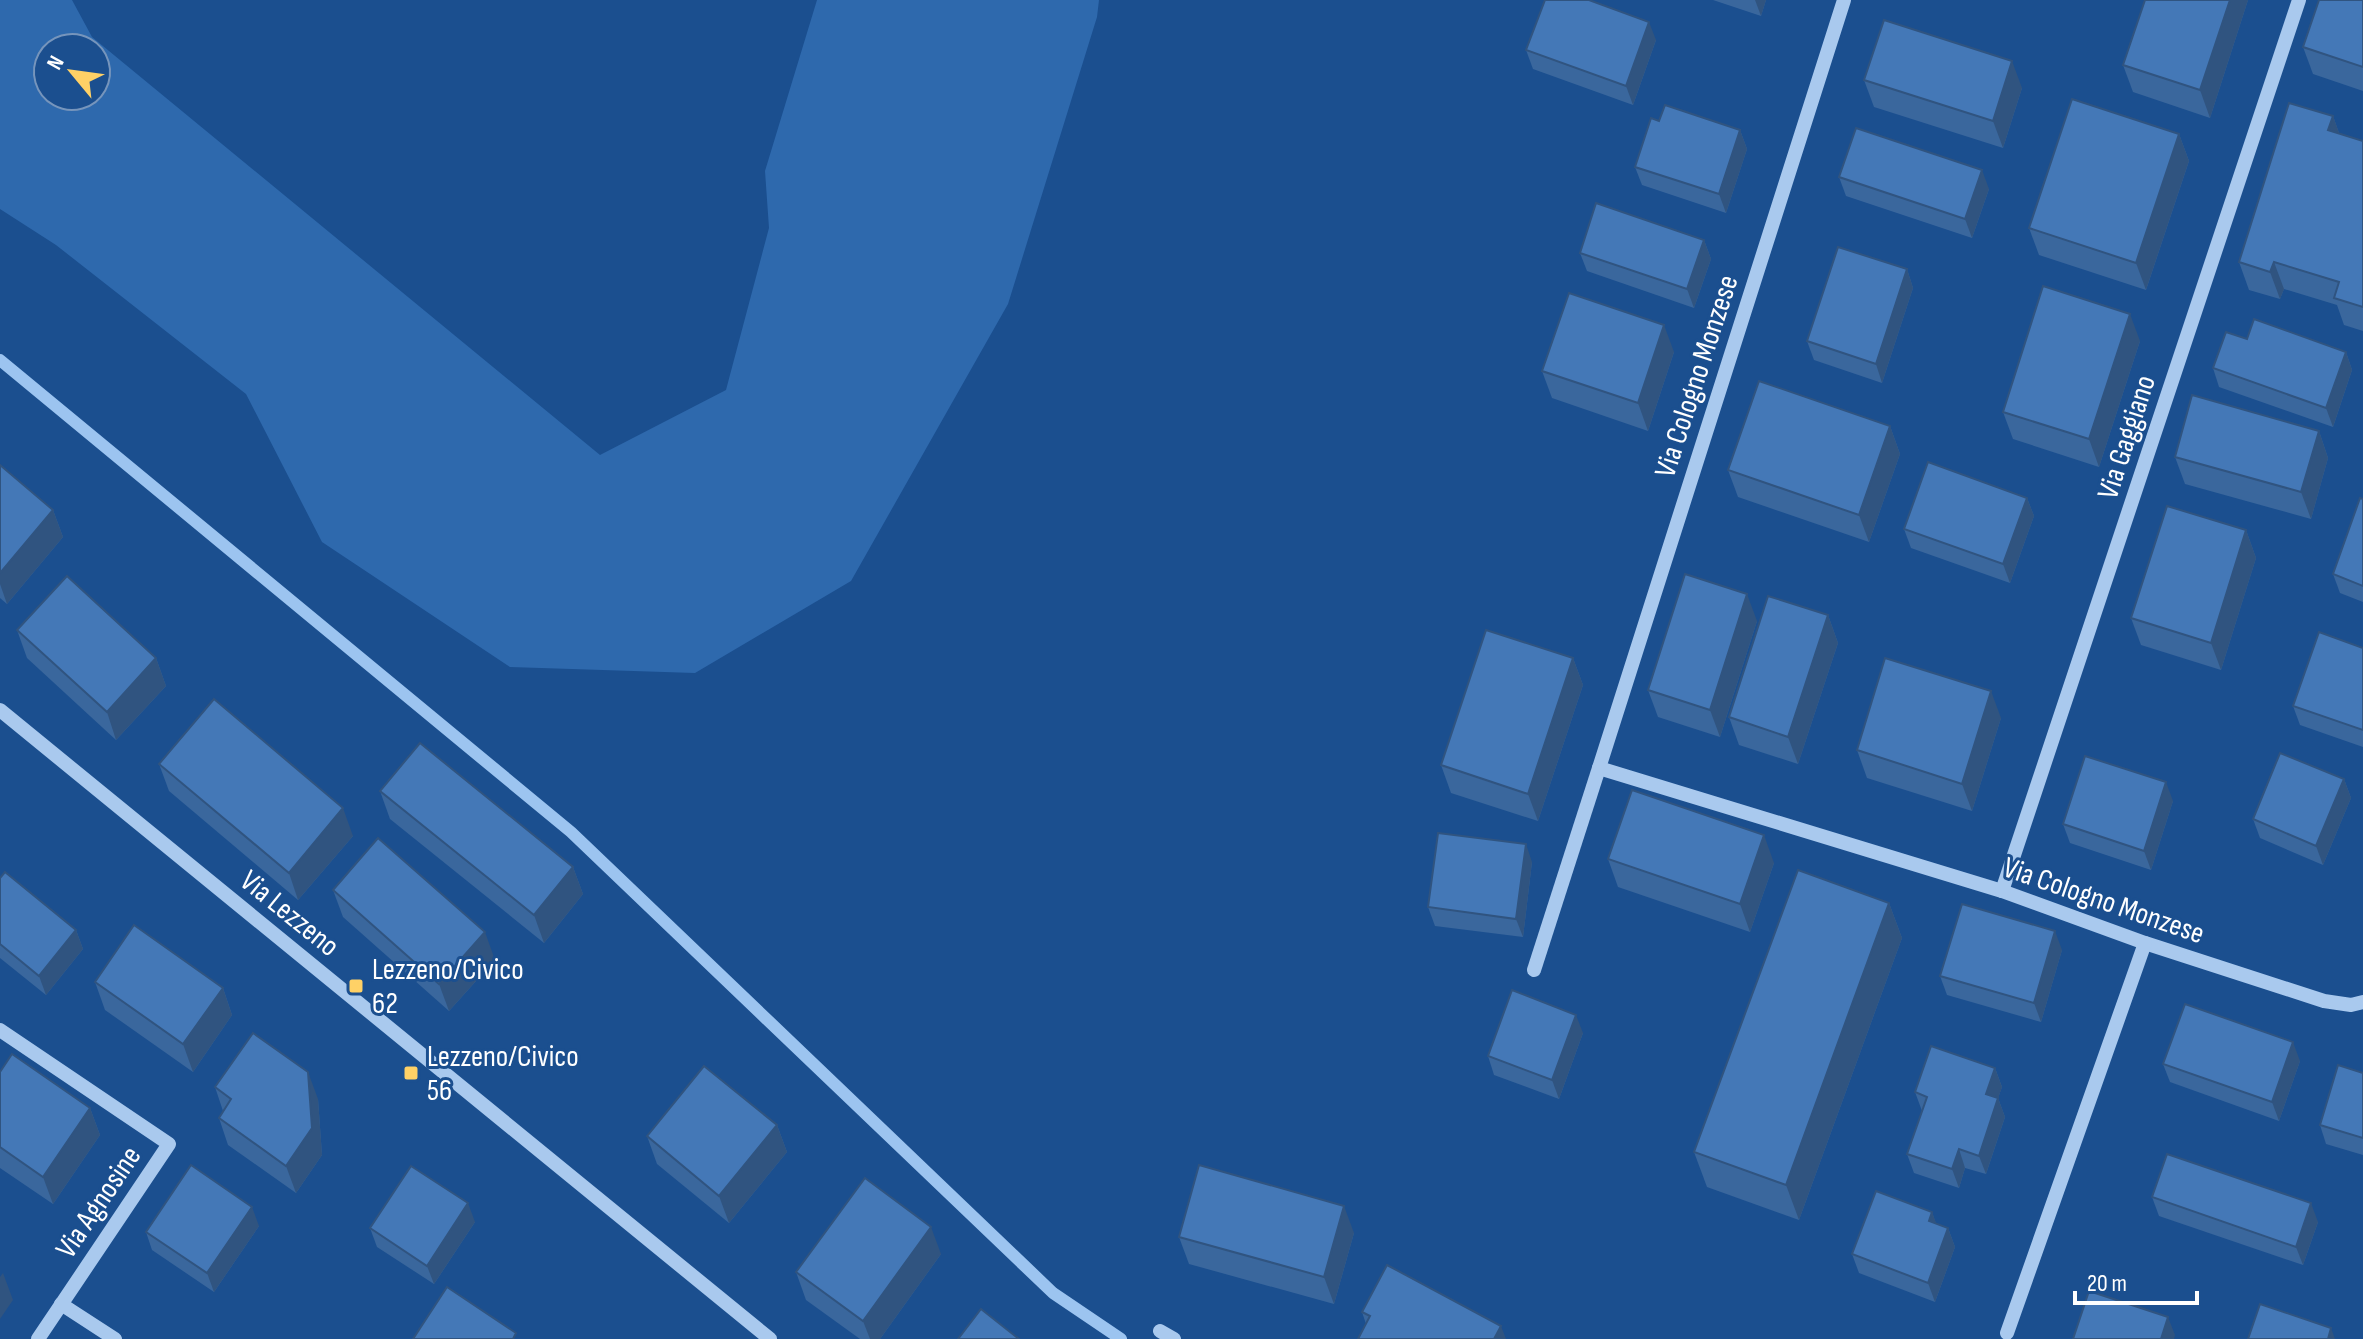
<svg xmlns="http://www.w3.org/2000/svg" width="2363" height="1339" font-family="'Sofia Sans Condensed',sans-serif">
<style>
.green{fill:#2e69ad;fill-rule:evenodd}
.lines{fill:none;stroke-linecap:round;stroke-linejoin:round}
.stream{stroke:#9cc4f0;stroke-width:12}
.minor{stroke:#a9c9ee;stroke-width:14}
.wall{fill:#3a679d}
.shaded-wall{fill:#305480}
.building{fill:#4478b7;stroke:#305480;stroke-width:2}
.poi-dot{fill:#ffd166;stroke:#1b4f8f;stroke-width:3}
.labels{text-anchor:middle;stroke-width:6;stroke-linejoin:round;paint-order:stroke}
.street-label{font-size:30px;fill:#fff;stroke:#1b4f8f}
.poi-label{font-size:30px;fill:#fff;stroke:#1b4f8f;text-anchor:start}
</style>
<rect width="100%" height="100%" fill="#1b4f8f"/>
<!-- green -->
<path class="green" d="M 0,0 L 72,0 L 92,37 L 600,455 L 726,390 L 769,228 L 765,171 L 817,0 L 1099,0 L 1097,17 L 1008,304 L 851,581 L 695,673 L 510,667 L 322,542 L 246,394 L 56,245 L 0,209 ZM 48,48 L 96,48 L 96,96 L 48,96 Z"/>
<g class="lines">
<!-- stream -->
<polyline class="stream" points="0,360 571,832 1053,1293 1121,1339"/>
<!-- minor -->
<g class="minor">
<polyline points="1844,0 1599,768 2002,891 2145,943 2324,1001 2351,1005 2363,1002"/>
<polyline points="0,710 770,1339"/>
<polyline points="2002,891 2299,0"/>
<polyline points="1534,970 1599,768"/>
<polyline points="0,1030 169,1144 38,1339"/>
<polyline points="61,1304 115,1339"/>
<polyline points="1160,1331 1174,1339"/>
<polyline points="2007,1333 2145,943"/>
</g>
</g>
<!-- wall -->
<g class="wall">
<polygon points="1713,0 1766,0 1761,16"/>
<polygon points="2248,0 2210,118 2133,92 2123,65"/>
<polygon points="2363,0 2363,91 2313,74 2303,47"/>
<polygon points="1656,40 1633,105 1533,69 1526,50"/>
<polygon points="1864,80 2022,88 2003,148 1874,107"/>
<polygon points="2333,116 2339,133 2363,141 2363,331 2344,325 2337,305 2284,289 2280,299 2249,290 2239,262"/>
<polygon points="1659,121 1740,130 1747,149 1726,213 1642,185 1635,167"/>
<polygon points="2179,134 2189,161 2146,290 2039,255 2029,228"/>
<polygon points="1839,177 1989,189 1972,238 1846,196"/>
<polygon points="1704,240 1711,259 1694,308 1587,271 1580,253"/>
<polygon points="1907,269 1913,288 1882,383 1814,360 1807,341"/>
<polygon points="2247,339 2346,352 2352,370 2333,427 2219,387 2213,368"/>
<polygon points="2140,341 2099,467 2013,439 2003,412"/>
<polygon points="1674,352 1648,431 1552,398 1542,371"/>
<polygon points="1890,426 1900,454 1869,542 1738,497 1728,470"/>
<polygon points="2319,431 2328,458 2311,519 2185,484 2175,457"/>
<polygon points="0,465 53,510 63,537 7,604 0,598"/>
<polygon points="2027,498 2034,516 2010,583 1911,548 1904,529"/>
<polygon points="2363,499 2363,602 2340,593 2333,574"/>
<polygon points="2246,530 2256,558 2221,670 2141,645 2131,618"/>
<polygon points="1828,615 1838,643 1798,764 1739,745 1729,717"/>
<polygon points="1757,621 1720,737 1658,717 1648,690"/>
<polygon points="17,630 156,658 166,686 116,740 27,658"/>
<polygon points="2363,648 2363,747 2300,725 2293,706"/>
<polygon points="1573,658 1583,685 1538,821 1451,793 1441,765"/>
<polygon points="2001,718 1972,811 1867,778 1857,750"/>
<polygon points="159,764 353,836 298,900 169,791"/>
<polygon points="2344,779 2351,798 2323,865 2260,838 2253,819"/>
<polygon points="380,791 573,867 583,894 544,943 390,819"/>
<polygon points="2173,801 2151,870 2070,843 2063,824"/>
<polygon points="1608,859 1774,863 1750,932 1618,887"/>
<polygon points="1532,862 1523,937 1435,926 1428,907"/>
<polygon points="0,878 76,930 83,949 46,995 0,958"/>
<polygon points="333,890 495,960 449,1011 343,917"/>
<polygon points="1889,903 1902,938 1799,1220 1707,1187 1694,1152"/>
<polygon points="2062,950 2041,1022 1947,995 1940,976"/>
<polygon points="95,982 223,988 232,1015 193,1072 105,1010"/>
<polygon points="1583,1033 1559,1099 1494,1075 1488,1056"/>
<polygon points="2300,1061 2279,1121 2170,1082 2163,1064"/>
<polygon points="1995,1068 2002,1087 1998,1098 2005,1117 1986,1174 1965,1168 1959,1188 1914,1173 1907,1154 1922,1111 1915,1092"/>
<polygon points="0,1072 90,1108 100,1135 53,1204 0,1168"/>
<polygon points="2363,1073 2363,1155 2326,1144 2320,1125"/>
<polygon points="215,1087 318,1099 322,1155 296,1193 228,1145 219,1118 223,1111"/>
<polygon points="777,1125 787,1152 729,1223 657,1164 647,1136"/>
<polygon points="2152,1197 2318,1222 2303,1265 2159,1216"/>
<polygon points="1932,1212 1936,1224 1948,1228 1955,1247 1935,1302 1859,1273 1852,1254"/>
<polygon points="475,1222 434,1284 377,1247 370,1228"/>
<polygon points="259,1226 214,1292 152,1250 146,1232"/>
<polygon points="1354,1233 1334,1304 1189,1264 1179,1237"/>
<polygon points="941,1254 880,1339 860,1339 806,1300 796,1272"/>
<polygon points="1362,1312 1506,1339 1366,1324"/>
</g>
<!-- shaded-wall -->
<g class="shaded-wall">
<polygon points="1755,0 1766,0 1761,16"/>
<polygon points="2230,0 2248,0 2210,118 2200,90"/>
<polygon points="1649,22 1656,40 1633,105 1626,86"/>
<polygon points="2012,61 2022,88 2003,148 1993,121"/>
<polygon points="2333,116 2343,144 2328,130"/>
<polygon points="1740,130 1747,149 1726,213 1719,194"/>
<polygon points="2179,134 2189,161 2146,290 2136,263"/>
<polygon points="1982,170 1989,189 1972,238 1965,219"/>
<polygon points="1704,240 1711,259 1694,308 1687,289"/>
<polygon points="2274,262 2284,289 2280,299 2270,272"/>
<polygon points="1907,269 1913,288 1882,383 1876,364"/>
<polygon points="2130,314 2140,341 2099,467 2089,439"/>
<polygon points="1664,325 1674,352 1648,431 1638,403"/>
<polygon points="2346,352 2352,370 2333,427 2326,408"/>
<polygon points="1890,426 1900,454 1869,542 1859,515"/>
<polygon points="2319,431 2328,458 2311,519 2301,492"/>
<polygon points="2027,498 2034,516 2010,583 2003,564"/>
<polygon points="53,510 63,537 7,604 0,584 0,573"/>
<polygon points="2246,530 2256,558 2221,670 2211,643"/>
<polygon points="1747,594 1757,621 1720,737 1710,710"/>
<polygon points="1828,615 1838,643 1798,764 1788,737"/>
<polygon points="156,658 166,686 116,740 107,712"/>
<polygon points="1573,658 1583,685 1538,821 1528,794"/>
<polygon points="1991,691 2001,718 1972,811 1962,784"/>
<polygon points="2344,779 2351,798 2323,865 2316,846"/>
<polygon points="2166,782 2173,801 2151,870 2144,851"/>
<polygon points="343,808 353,836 298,900 289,873"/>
<polygon points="1764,835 1774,863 1750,932 1740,904"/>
<polygon points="1526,844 1532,862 1523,937 1516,919"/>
<polygon points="573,867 583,894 544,943 534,915"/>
<polygon points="1889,903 1902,938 1799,1220 1786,1185"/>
<polygon points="76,930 83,949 46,995 39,976"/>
<polygon points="2055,931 2062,950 2041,1022 2034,1003"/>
<polygon points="485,932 495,960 449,1011 439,984"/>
<polygon points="223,988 232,1015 193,1072 183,1044"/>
<polygon points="1576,1015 1583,1033 1559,1099 1552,1080"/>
<polygon points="2293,1042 2300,1061 2279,1121 2272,1102"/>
<polygon points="1995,1068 2002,1087 1993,1113 1986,1094"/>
<polygon points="308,1072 318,1099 322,1155 296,1193 286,1166"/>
<polygon points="1998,1098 2005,1117 1986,1174 1979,1156"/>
<polygon points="90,1108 100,1135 53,1204 43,1177"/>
<polygon points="777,1125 787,1152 729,1223 719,1196"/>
<polygon points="1959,1149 1965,1168 1959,1188 1952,1169"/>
<polygon points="468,1203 475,1222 434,1284 427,1266"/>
<polygon points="2311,1203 2318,1222 2303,1265 2296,1247"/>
<polygon points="1344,1206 1354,1233 1334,1304 1324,1277"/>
<polygon points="252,1207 259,1226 214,1292 207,1273"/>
<polygon points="1932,1212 1939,1231 1929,1221"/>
<polygon points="931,1227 941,1254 880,1339 870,1339 863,1321"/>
<polygon points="1948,1228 1955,1247 1935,1302 1928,1283"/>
<polygon points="3,1273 13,1300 0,1319 0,1277"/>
<polygon points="2168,1317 2175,1335 2174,1339 2161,1339"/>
<polygon points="1501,1326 1506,1339 1494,1339"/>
<polygon points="2331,1328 2335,1339 2328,1339"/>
</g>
<!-- building -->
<g class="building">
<polygon points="1545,0 1589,0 1649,22 1626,86 1526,50"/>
<polygon points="2145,0 2230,0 2200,90 2123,65"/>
<polygon points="2319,0 2363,0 2363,67 2303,47"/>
<polygon points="1884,20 2012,61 1993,121 1864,80"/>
<polygon points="2072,99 2179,134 2136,263 2029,228"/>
<polygon points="2289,103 2333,116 2328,130 2363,141 2363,307 2334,298 2339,282 2274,262 2270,272 2239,262"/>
<polygon points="1665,105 1740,130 1719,194 1635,167 1651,118 1659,121"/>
<polygon points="1856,128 1982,170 1965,219 1839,177"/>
<polygon points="1596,203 1704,240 1687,289 1580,253"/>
<polygon points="1838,247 1907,269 1876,364 1807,341"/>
<polygon points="2043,286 2130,314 2089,439 2003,412"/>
<polygon points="1569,293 1664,325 1638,403 1542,371"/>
<polygon points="2254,319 2346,352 2326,408 2213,368 2226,332 2247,339"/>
<polygon points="1759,381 1890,426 1859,515 1728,470"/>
<polygon points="2192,395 2319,431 2301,492 2175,457"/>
<polygon points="1928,462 2027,498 2003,564 1904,529"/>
<polygon points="0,465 53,510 0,573"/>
<polygon points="2360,498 2363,499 2363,586 2333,574"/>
<polygon points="2167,506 2246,530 2211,643 2131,618"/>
<polygon points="1685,574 1747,594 1710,710 1648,690"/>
<polygon points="67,576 156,658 107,712 17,630"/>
<polygon points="1768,596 1828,615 1788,737 1729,717"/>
<polygon points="1486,630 1573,658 1528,794 1441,765"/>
<polygon points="2319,632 2363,648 2363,730 2293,706"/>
<polygon points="1885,658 1991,691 1962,784 1857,750"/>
<polygon points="214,699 343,808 289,873 159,764"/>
<polygon points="420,743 573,867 534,915 380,791"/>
<polygon points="2280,753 2344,779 2316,846 2253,819"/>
<polygon points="2085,756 2166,782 2144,851 2063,824"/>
<polygon points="1632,790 1764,835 1740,904 1608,859"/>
<polygon points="1438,833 1526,844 1516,919 1428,907"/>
<polygon points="378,838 485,932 439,984 333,890"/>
<polygon points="1798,870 1889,903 1786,1185 1694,1152"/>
<polygon points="5,872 76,930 39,976 0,944 0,878"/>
<polygon points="1962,904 2055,931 2034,1003 1940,976"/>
<polygon points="134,925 223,988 183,1044 95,982"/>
<polygon points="1512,990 1576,1015 1552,1080 1488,1056"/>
<polygon points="2185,1004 2293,1042 2272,1102 2163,1064"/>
<polygon points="253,1033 308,1072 312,1128 286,1166 219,1118 231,1099 215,1087"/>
<polygon points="1931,1046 1995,1068 1986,1094 1998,1098 1979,1156 1959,1149 1952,1169 1907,1154 1927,1097 1915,1092"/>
<polygon points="12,1054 90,1108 43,1177 0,1147 0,1072"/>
<polygon points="2338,1065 2363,1073 2363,1138 2320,1125"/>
<polygon points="704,1066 777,1125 719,1196 647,1136"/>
<polygon points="2167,1154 2311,1203 2296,1247 2152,1197"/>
<polygon points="191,1165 252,1207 207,1273 146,1232"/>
<polygon points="1199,1165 1344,1206 1324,1277 1179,1237"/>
<polygon points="411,1166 468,1203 427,1266 370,1228"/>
<polygon points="865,1178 931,1227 863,1321 796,1272"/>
<polygon points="1876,1191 1932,1212 1929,1221 1948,1228 1928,1283 1852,1254"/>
<polygon points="1387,1265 1501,1326 1494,1339 1358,1339 1370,1316 1362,1312"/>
<polygon points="447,1287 516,1333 513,1339 413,1339"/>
<polygon points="2089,1291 2168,1317 2161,1339 2073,1339"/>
<polygon points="2260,1304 2331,1328 2328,1339 2248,1339"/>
<polygon points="981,1309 1019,1339 958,1339"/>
</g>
<!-- markers -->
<g class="poi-dot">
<rect x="348" y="978" width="16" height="16" rx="4"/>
<rect x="403" y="1065" width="16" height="16" rx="4"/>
</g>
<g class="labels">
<!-- street labels -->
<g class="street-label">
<text transform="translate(1696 376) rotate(-72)" y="10">Via Cologno Monzese</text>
<text transform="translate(2126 437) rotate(-72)" y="10">Via Gaggiano</text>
<text transform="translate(2104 900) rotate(19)" y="10">Via Cologno Monzese</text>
<text transform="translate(290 913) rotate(39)" y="10">Via Lezzeno</text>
<text transform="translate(98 1202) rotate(-56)" y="10">Via Agnosine</text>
</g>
<!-- poi labels -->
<g class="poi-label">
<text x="372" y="979">Lezzeno/Civico<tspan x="372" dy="34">62</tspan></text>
<text x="427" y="1066">Lezzeno/Civico<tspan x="427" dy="34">56</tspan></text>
</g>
</g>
<!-- north arrow -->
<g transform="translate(72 72) rotate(299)"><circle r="38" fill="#1b4f8f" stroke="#7695bc" stroke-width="2"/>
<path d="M0-6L14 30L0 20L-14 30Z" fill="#ffd166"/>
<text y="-12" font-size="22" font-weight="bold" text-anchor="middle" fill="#ffffff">N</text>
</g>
<!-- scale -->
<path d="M2075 1291v12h122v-12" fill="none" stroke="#ffffff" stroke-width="4"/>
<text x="2087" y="1291" font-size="24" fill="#ffffff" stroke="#1b4f8f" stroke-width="6" paint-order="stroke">20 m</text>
</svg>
